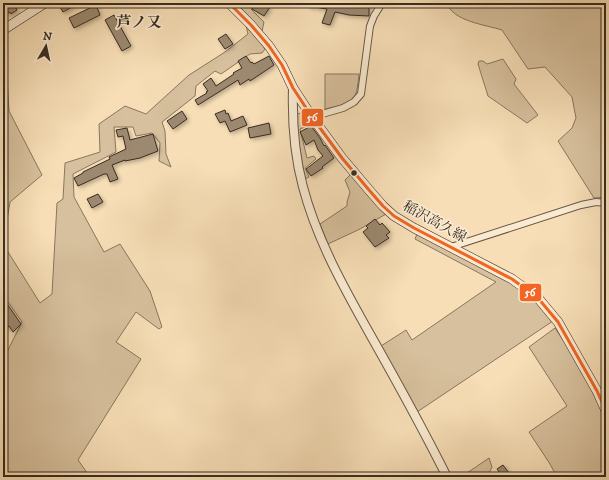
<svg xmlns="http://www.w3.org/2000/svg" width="609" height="480" font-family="'IM FELL DW Pica','Noto Serif JP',serif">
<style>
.green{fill:#d7c09d;stroke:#887660}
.building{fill:#9c896f;stroke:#392c22;filter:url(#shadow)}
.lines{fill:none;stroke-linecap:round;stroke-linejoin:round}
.minor-casing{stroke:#685847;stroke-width:8}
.tertiary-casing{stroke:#685847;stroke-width:10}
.secondary-casing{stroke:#392c22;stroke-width:10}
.minor{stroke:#faead0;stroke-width:6}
.tertiary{stroke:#faead0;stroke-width:8}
.secondary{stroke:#faead0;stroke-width:9}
.bus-1-casing{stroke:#faead0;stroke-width:6}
.bus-1{stroke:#f26522;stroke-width:3}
.bus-dot{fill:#392c22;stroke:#faead0;stroke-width:1.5}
.labels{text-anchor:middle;stroke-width:3.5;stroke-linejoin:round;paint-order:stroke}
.street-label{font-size:14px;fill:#392c22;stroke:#faead0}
.neighbourhood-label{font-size:15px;font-weight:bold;fill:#392c22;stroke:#faead0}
.line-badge{stroke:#faead0;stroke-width:1.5}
.badge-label{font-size:11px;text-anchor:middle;font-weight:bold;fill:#fff}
</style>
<defs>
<filter id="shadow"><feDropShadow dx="2" dy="2" stdDeviation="2" flood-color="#0004"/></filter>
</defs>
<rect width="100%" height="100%" fill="#f7deb6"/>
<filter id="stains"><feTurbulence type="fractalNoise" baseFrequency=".005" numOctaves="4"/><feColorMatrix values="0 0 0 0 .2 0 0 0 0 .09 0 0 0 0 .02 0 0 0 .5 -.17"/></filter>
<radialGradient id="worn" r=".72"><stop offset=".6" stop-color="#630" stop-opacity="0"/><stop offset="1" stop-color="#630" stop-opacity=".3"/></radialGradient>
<!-- green -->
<g class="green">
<polygon points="240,3 256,3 251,9 264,22 260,41 265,49 262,53 250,54 221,74 215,71 196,86 195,96 162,122 165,131 166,154 171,167 159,161 160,143 152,133 136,136 133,127 114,127 116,152 73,174 74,197 104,252 120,244 150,291 162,327 159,329 136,312 116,342 141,359 78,460 90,477 3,477 3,387 4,386 3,353 5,356 22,322 3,295 3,58 7,77 9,111 42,175 10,202 3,244 40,303 52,294 57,203 63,199 65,163 100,152 99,124 125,106 146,114 189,75 225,52 248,34 242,9 238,5"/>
<path d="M 447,3 L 606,3 L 606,197 L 594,198 L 558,141 L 572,128 L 576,118 L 572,97 L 545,67 L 528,69 L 502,30 C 486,25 452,21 447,3 Z"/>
<polygon points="503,59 516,79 514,84 538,115 527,123 488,96 478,64 479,61 483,61 487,64"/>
<path d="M 325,74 L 359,74 C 356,104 354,102 325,109 Z"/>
<polygon points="304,112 313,124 300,129 307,158 314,156 316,159 305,168 309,177 305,179 297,132 297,114"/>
<polygon points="351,174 386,214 360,229 328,244 320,224 347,206 347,202 350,192 345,180"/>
<polygon points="417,234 505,279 536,301 553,321 417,412 381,346 406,330 412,340 496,282 415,239"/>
<polygon points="555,328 572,353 591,388 606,418 606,477 557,477 550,464 529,432 567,406 529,347"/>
<polygon points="489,458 492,467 489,473 476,477 465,477 464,475"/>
</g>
<!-- building -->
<g class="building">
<polygon points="3,3 13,3 17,10 11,14 10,12 6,14 3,8"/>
<polygon points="63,3 79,3 63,12 59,5"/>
<polygon points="256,3 264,3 270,7 264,16 252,9"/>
<polygon points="308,3 341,3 350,4 350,3 369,3 369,16 349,15 335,12 330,25 322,23 327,9 308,6"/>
<polygon points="96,5 100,15 74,28 69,18"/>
<polygon points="114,15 131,46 122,51 105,20"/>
<polygon points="226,34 233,44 225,49 218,39"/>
<polygon points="246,56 251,63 252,62 254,64 269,56 274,65 250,81 249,79 240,85 238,80 198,105 195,100 207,93 206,92 208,91 203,84 211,78 216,86 234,74 233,73 242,68 238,61"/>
<polygon points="225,110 226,114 228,113 231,121 243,116 247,125 230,132 225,121 220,123 215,114"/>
<polygon points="182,111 187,119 173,129 167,121"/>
<polygon points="269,123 271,134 250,138 248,128"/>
<polygon points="311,126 320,138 324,146 325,145 334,158 322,167 323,168 311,176 306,169 323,156 318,150 314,140 306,145 300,132"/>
<polygon points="127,128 130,140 153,134 158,151 140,158 125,161 125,160 112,165 118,179 110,182 107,174 104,174 78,186 74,178 83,173 83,172 110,159 109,157 126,149 123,136 118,137 116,130"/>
<polygon points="98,194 103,202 92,208 87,199"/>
<polygon points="375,219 380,225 382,223 390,232 386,235 389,238 375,247 363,232 368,228 366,226"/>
<polygon points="3,298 21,324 13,332 9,326 3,330"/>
<polygon points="503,465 512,477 503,477 497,469"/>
</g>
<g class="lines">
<defs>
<g id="minor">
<polyline points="312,117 343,108 354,102 361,94 370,26 374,16 382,3"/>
<polyline points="451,247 581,205 596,202 606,203"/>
</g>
<path id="tertiary" d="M 293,88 C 292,122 294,154 303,187 C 317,240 344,288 371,336 C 397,382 423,429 447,477"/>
<g id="secondary">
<polyline points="229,3 251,25 269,46 282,65 293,88 312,117 342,158 369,190 383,206 394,216 414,228 512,279 538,298 558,322 597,391 606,411"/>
<polyline points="3,30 45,3"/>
</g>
</defs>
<!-- minor casing -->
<use href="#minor" class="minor-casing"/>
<!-- tertiary casing -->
<use href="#tertiary" class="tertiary-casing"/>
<!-- secondary casing -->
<use href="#secondary" class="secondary-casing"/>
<!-- minor -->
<use href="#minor" class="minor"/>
<!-- tertiary -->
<use href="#tertiary" class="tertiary"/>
<!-- secondary -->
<use href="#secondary" class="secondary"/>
<defs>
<polyline id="bus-1" points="229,3 251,25 269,46 282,65 293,88 312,117 342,158 369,190 383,206 394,216 414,228 512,279 538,298 558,322 597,391 606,411"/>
</defs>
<!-- bus-1 casing -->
<use href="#bus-1" class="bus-1-casing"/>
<!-- bus-1 -->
<use href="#bus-1" class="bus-1"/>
</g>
<!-- markers -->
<circle class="bus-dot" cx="354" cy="173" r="3.5"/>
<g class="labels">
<!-- street labels -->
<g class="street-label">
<text transform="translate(435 221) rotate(29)" y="5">稲沢高久線</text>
</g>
<!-- neighbourhood labels -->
<g class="neighbourhood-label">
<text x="139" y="27">芦ノ又</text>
</g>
</g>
<g class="line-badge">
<rect x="301" y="108" width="23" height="19" rx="4" fill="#f26522"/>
<rect x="519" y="283" width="23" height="19" rx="4" fill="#f26522"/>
</g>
<g class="badge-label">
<text x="312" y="121">56</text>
<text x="530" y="296">56</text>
</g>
<!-- margin -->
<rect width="609" height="480" fill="none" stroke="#f7deb6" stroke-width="16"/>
<rect x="4" y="4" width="601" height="472" fill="none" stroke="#392c22" stroke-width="2"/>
<rect x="8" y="8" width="593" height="464" fill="none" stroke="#392c22"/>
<!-- north arrow -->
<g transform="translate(46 46) rotate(9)" stroke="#faead0" stroke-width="3" paint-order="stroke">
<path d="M0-3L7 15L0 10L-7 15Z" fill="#392c22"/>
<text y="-6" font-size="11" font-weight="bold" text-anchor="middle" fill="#392c22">N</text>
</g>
<rect width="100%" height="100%" filter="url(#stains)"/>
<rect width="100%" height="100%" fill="url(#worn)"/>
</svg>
